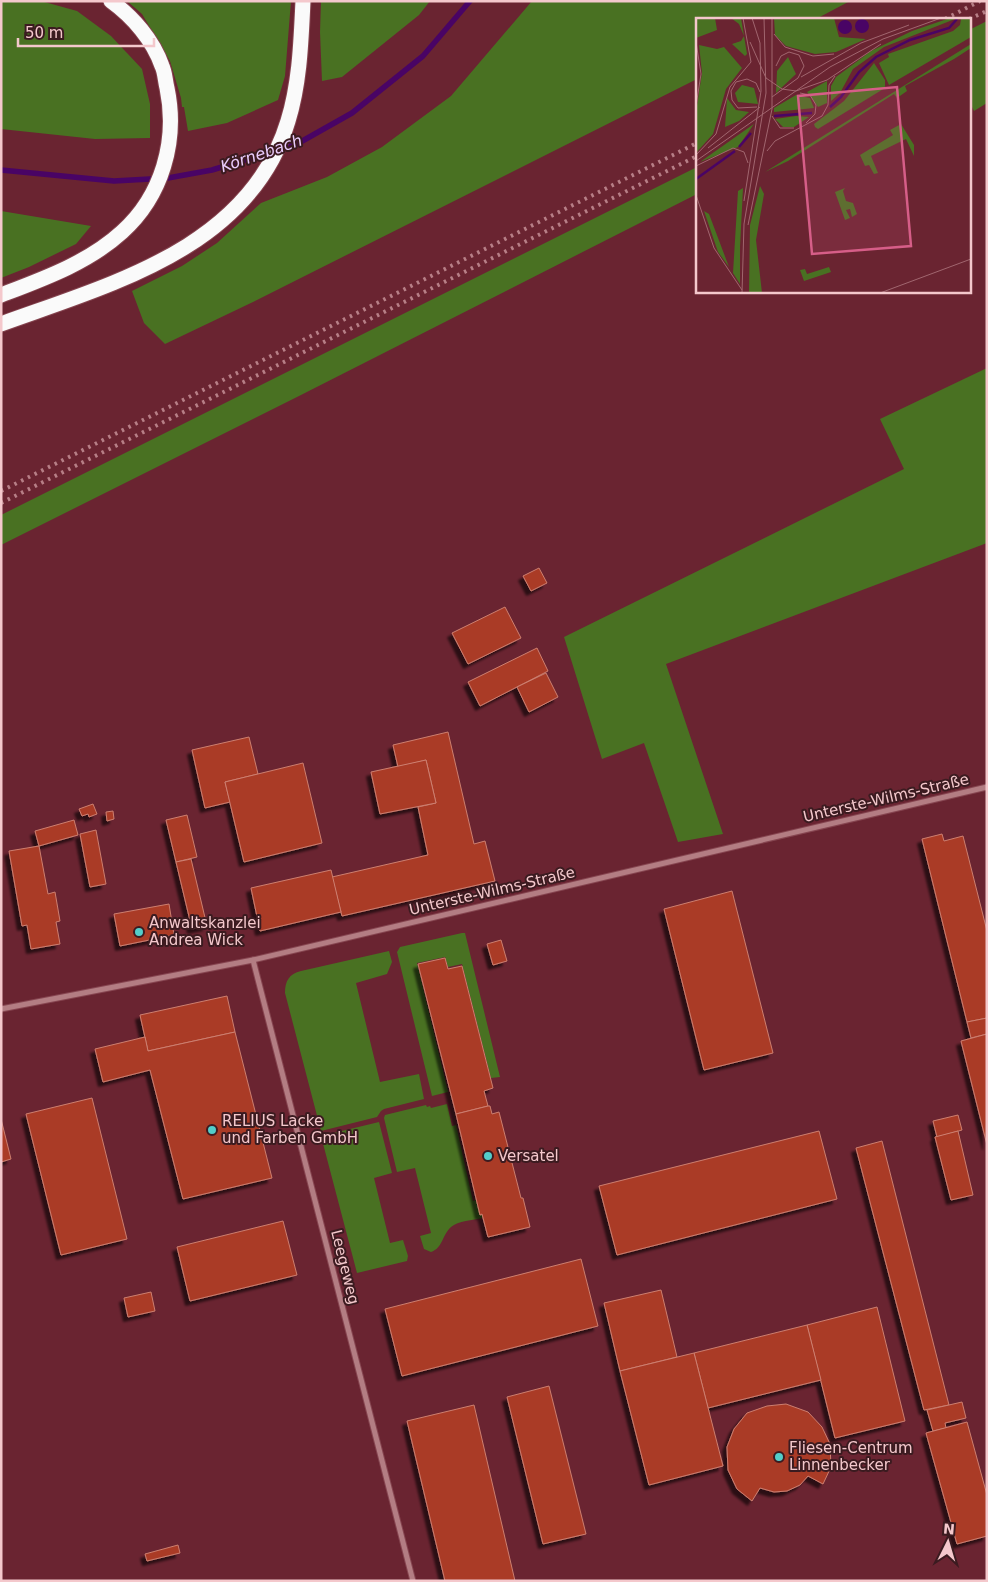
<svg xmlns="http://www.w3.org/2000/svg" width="988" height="1582" font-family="'DejaVu Sans',sans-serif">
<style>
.green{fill:#497122}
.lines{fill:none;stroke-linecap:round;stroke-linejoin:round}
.stream{stroke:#490465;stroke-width:5.5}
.building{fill:#aa3b28;stroke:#cd7f6f;filter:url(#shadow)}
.street-casing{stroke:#864550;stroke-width:7}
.highway-casing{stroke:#864550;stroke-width:17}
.street{stroke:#b37d83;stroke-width:5}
.highway{stroke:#fafafa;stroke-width:15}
.rail{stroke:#b77f87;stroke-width:4;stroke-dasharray:2.5 5;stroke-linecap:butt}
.poi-dot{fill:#53cdc9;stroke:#3b1b20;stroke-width:2}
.labels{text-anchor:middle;stroke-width:4;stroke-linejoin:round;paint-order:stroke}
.street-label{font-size:15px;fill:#f4c8cc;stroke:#3b1b20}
.poi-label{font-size:15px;fill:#f4c8cc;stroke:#3b1b20;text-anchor:start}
.water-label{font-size:16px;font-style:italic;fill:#eaccfc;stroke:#3b1b20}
.inset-river{fill:none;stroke:#490465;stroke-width:2.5}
.inset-road{fill:none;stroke:#a1666f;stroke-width:1}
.view{fill:#d65e88;fill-opacity:0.15;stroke:#d65e88;stroke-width:2.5}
.inset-edge{fill:none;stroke:#f4c8cc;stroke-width:2.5}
</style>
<defs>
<filter id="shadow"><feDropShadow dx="-4.5" dy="4.5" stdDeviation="1" flood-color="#0009"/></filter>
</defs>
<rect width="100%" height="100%" fill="#6a2431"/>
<!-- green -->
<g class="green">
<polygon points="1,1 41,1 77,11 111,36 142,69 150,104 150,138 95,139 1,129"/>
<polygon points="127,1 291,1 285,76 278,100 227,123 188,131 184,107 182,107 181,98 170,61 142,14"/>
<polygon points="321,1 430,1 419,15 342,77 322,81 320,32"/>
<polygon points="532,1 850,1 816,19 697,19 697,79 253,302 165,344 144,323 132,291 182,266 217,243 261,203 327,177 382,147 451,96"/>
<polygon points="987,21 987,103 974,111 969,101 969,30"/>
<polygon points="697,167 697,194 299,396 1,545 1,515"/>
<polygon points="1,211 91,226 76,244 29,267 1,278"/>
<polygon points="987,368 987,543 666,664 723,834 678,842 644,743 602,759 564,637 904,469 880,419"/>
<polygon points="462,933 465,933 500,1077 491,1078 462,964 448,967 445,957 417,963 448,1092 432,1096 397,952 400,947"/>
<path d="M 389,951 L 392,962 L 387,974 L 356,983 L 380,1082 L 419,1074 L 424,1099 L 384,1109 L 381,1111 L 377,1117 L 321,1131 L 285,993 C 285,981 289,974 301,971 Z"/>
<path d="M 447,1104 L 452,1126 L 456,1125 L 473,1201 L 476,1200 L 480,1215 L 482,1215 L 482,1218 C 473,1220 458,1221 451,1227 C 442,1235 443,1248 431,1252 L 424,1249 L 420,1236 L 431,1233 L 415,1168 L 397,1172 L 384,1118 L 385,1115 L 426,1105 L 427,1107 L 430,1106 L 431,1108 Z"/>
<polygon points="379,1122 392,1173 374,1178 390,1243 403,1240 408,1256 407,1261 357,1273 321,1136"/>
</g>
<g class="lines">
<!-- stream -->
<polyline class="stream" points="1,170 114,181 168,178 212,170 297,144 352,113 423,56 470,1"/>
</g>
<!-- building -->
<g class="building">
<polygon points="539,568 547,583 531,591 523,576"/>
<polygon points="505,607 521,638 468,664 452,633"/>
<polygon points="537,648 548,671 480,706 468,682"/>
<polygon points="546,673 558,697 529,712 517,687"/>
<polygon points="448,732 474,844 485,841 495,881 342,916 332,877 428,855 418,807 436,803 426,760 398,767 393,745"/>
<polygon points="249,737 258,774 225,782 230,802 205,808 192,750"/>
<polygon points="426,760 436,803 380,814 371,772"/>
<polygon points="303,763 322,843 244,862 225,782"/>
<polygon points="93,804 97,814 89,817 88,814 82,816 79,809"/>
<polygon points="113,811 114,819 107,821 106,812"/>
<polygon points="187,815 197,857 176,862 166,820"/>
<polygon points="74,820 78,835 39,846 35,831"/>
<polygon points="96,830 106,884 90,887 80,834"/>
<polygon points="942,834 944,841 963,836 987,931 987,1018 967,1022 922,839"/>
<polygon points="39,846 48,894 55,892 60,921 56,922 60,944 31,949 27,925 22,926 9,851"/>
<polygon points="191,859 207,926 192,929 176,862"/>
<polygon points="331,870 341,912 260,931 251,888"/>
<polygon points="732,891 773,1053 704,1070 664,909"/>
<polygon points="169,904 174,935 120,946 114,914"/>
<polygon points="501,940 507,961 493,965 487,944"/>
<polygon points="445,958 448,969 462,966 493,1088 484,1091 488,1106 456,1114 418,964"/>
<polygon points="227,996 235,1032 148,1051 140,1015"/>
<polygon points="987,1018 987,1034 971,1038 967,1022"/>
<polygon points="235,1032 272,1178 183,1199 150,1070 103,1082 95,1049 145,1037 148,1051"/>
<polygon points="987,1034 987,1145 961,1041"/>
<polygon points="92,1098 127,1239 61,1255 26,1114"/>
<polygon points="488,1106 490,1106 492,1114 499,1112 521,1198 523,1198 530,1227 488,1237 482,1214 480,1215 456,1114"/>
<polygon points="958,1115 962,1130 937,1137 933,1121"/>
<polygon points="1,1119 11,1159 1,1162"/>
<polygon points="819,1131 837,1199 617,1255 599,1186"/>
<polygon points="958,1131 973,1195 951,1200 935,1137"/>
<polygon points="882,1141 949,1405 924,1410 856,1148"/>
<polygon points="283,1221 297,1275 190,1301 177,1247"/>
<polygon points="581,1259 598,1326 402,1376 385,1309"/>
<polygon points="661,1290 677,1357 620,1371 604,1303"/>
<polygon points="151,1292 155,1311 128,1317 124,1298"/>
<polygon points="877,1307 905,1421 835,1438 807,1325"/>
<polygon points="807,1325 821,1380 708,1408 694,1353"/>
<polygon points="694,1353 723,1466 649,1485 620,1371"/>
<polygon points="549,1386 586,1534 543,1544 507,1397"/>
<polygon points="962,1402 966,1418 945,1423 946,1428 933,1431 927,1410"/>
<polygon points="786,1404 808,1412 822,1427 830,1444 831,1467 823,1484 808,1476 800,1485 787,1491 774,1492 760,1488 752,1501 737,1489 728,1470 727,1447 734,1429 747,1413 767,1406"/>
<polygon points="474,1405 515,1581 445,1581 407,1421"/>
<polygon points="967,1422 987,1495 987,1536 957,1544 926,1433"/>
<polygon points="178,1545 180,1553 147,1561 145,1554"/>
</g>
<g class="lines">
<defs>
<g id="street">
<polyline points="253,960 413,1581"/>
<polyline points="1,1009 253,960 987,787"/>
</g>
<g id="highway">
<path d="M 1,295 C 43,279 88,263 122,232 C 162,196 178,141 167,88 C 165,80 165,72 162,66 C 153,40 133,17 111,1"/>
<path d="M 1,324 C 111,284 250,248 288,121 C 300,82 301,41 303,1"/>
</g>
</defs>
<!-- street casing -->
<use href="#street" class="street-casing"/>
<!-- highway casing -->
<use href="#highway" class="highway-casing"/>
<!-- street -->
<use href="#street" class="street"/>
<!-- highway -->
<use href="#highway" class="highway"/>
<!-- rail -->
<g class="rail">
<polyline points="945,19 980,1"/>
<polyline points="969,19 987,11"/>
<polyline points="1,491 697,143"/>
<polyline points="1,503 697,156"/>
</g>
</g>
<!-- markers -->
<g class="poi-dot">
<circle cx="139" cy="932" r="5"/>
<circle cx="212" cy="1130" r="5"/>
<circle cx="488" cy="1156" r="5"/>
<circle cx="779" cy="1457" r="5"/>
</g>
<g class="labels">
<!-- street labels -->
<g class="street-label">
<text transform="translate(886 798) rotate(-13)" y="5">Unterste-Wilms-Straße</text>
<text transform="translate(492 891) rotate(-13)" y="5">Unterste-Wilms-Straße</text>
<text transform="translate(345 1267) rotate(76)" y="5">Leegeweg</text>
</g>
<!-- poi labels -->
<g class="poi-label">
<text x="149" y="928">Anwaltskanzlei<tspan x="149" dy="17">Andrea Wick</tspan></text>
<text x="222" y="1126">RELIUS Lacke<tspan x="222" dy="17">und Farben GmbH</tspan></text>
<text x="498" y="1161">Versatel</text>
<text x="789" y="1453">Fliesen-Centrum<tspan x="789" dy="17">Linnenbecker</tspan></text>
</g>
<!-- water labels -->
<g class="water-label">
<text transform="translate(261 153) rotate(-19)" y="6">Körnebach</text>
</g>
</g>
<!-- overview -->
<g transform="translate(696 18)">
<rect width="275" height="275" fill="#6a2431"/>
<path d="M 0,0 L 19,0 L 21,12 L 0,20 ZM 35,0 L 45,0 L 51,36 L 49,38 L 36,26 L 45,23 L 48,18 L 43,6 ZM 78,0 L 138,0 L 143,19 L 170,21 L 140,34 L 119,36 L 90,28 L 79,17 ZM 254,0 L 275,0 L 275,19 L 193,67 L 183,45 L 193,39 L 192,36 L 257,13 L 264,7 L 265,1 L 259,1 L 188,29 L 157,51 L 144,75 L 135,83 L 135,68 L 140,59 L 175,33 L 216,13 ZM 275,26 L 275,30 L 258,41 L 209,68 L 211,73 L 201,80 L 198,76 L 92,143 L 69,154 ZM 3,27 L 21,31 L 28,29 L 46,50 L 30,71 L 17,116 L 0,135 L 0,94 L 6,55 ZM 92,39 L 100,56 L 80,75 L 81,53 ZM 178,45 L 189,62 L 189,70 L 122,111 L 119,109 L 118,106 L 148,83 ZM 131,63 L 131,85 L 122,89 L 111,74 ZM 46,67 L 58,70 L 62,86 L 42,84 L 39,75 ZM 100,77 L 114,80 L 118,90 L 78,94 L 78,90 ZM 31,80 L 40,92 L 53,94 L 43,103 L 29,109 ZM 100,98 L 113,99 L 98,109 L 87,109 L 79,101 ZM 58,106 L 42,129 L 4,144 L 55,108 ZM 205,106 L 218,127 L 218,138 L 210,121 L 175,138 L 182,155 L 178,156 L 173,147 L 169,148 L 164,137 L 197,117 L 194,112 ZM 64,168 L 68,176 L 60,222 L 66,275 L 53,275 L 54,207 ZM 47,170 L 44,229 L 44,266 L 37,255 L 42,173 ZM 149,170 L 147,173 L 150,183 L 157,185 L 161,196 L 156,199 L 154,191 L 150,192 L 154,200 L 149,202 L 139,174 ZM 8,193 L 13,196 L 33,249 L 22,234 ZM 133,249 L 135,254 L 108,263 L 104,252 L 109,251 L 111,256 Z" fill="#497122"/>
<path d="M159 8a7 7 0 1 1 14 0a7 7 0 1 1-14 0ZM142 9a7 7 0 1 1 14 0a7 7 0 1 1-14 0Z" fill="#490465"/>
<path class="inset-river" d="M 134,89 L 145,79 L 163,54 L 180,39 L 214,22 L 253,10 L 261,1M 78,98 L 116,95M 43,129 L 55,115M 0,161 L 39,133"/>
<path class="inset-road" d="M 78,16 L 89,29 L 117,38 L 138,36M 0,24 L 5,56 L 0,88M 54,24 L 70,60 L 86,71 L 100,73 L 131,62 L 185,26M 105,59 L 165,25 L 213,7M 104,75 L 114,77 L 120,87 L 119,96 L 110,105M 76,79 L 102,60 L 108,48 L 103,37 L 93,34 L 85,38 L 80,48M 61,89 L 42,90 L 36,82 L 35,73 L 40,64 L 51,61 L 60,65 L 64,74M 76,98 L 84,110 L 98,110M 12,130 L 64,89M 71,133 L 79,123 L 126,98 L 132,87 L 133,67 L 139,58M 0,137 L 20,116 L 34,69 L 55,44 L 47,0M 0,143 L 134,49 L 187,21 L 245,0M 0,148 L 37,130 L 48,134 L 52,145M 0,177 L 18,230 L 46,272M 48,183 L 65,73 L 64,25 L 56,0M 52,207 L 76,91 L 76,0M 46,275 L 48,206 L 70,75 L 68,0M 184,275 L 275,241"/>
<path class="view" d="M 201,69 L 215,228 L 116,236 L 102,78 Z"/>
<rect width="275" height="275" class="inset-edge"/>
</g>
<!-- border -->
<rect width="988" height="1582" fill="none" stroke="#f4c8cc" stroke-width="5"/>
<!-- north arrow -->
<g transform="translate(948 1542) rotate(5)" stroke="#3b1b20" stroke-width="4" paint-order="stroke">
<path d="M0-4L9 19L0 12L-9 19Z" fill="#f4c8cc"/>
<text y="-8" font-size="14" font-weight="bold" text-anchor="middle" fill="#f4c8cc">N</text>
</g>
<!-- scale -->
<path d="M18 38v8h136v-8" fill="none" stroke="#f4c8cc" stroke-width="2.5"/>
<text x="25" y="38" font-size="15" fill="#f4c8cc" stroke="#3b1b20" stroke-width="4" paint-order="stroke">50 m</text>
</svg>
